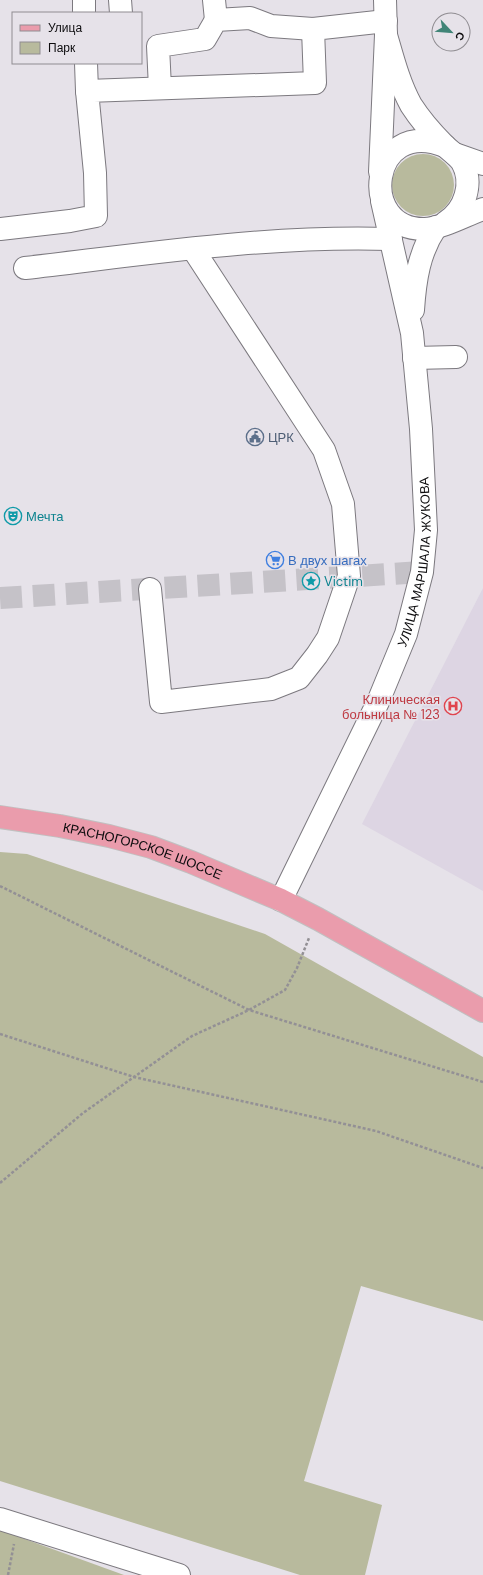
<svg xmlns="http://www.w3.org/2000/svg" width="483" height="1575" font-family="'DM Sans',sans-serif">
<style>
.built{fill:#ddd5e3}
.green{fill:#b8ba9d}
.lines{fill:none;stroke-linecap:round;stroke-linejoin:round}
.minor-tunnel{stroke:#c5c2c8;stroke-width:22;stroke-dasharray:22 11;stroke-linecap:butt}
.minor-casing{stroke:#7c797f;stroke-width:24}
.major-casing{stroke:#c0c0c0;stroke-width:24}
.path{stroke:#939095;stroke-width:2.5;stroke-dasharray:3 2;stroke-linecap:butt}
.minor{stroke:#fff;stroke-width:22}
.major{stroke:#ea9cac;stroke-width:22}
.labels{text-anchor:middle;stroke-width:3;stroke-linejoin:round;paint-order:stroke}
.service-label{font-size:13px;fill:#4e5e75;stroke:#e6e2e9;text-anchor:start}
.culture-label{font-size:13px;fill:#0d838f;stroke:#e6e2e9;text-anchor:start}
.shop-label{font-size:13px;fill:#366cbe;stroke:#e6e2e9;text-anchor:start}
.street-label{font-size:13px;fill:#0d0c0e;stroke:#e6e2e9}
.health-label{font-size:13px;fill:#be3a42;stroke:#e6e2e9;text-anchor:end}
</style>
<rect width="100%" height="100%" fill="#e6e2e9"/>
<!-- built -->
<polygon class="built" points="483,588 483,891 362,824"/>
<!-- green -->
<g class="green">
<circle cx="423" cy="185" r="31"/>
<polygon points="0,852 27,854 265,934 483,1057 483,1321 361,1286 304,1481 382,1505 365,1575 300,1575 0,1481"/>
<polygon points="0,1530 124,1575 0,1575"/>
</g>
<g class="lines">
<!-- minor-tunnel -->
<polyline class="minor-tunnel" points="0,598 422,572"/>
<defs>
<g id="minor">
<polyline points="84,0 84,13"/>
<polyline points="120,0 121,13"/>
<polyline points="214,0 216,20"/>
<path d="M 386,35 C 393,59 399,83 411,105 C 420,119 432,133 444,145 C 450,151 457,155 462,162 C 474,183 465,210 446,222"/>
<polyline points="86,63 87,91"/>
<polyline points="160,88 158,46 205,39 216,20 250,18 271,26 313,29"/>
<path d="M 445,146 C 369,116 357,231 425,229 C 443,228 466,215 483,209"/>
<polyline points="455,154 483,164"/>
<polyline points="380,172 386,35 385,0"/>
<polyline points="0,229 70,221 96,216 95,173 87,91 315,83 313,29 386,21"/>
<path d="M 25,268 C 146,254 269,235 391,239"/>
<path d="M 413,310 C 415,280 419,252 436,227"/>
<polyline points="414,358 456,357"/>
<polyline points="150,589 161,702 271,689 299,678 317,655 328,638 349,576 343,504 324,450 193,249"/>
<path id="s1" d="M 281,900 L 378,702 L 406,634 L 422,572 L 426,530 L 421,429 L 412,333 L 382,201"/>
<polyline points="0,1519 179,1575"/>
</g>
<g id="major">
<path id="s2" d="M 0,817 L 60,826 L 109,836 L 151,847 L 191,862 L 281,900 L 318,919 L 483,1011"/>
</g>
</defs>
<!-- minor casing -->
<use href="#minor" class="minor-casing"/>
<!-- major casing -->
<use href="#major" class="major-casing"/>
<!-- path -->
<g class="path">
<polyline points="0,886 249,1010 483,1082"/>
<polyline points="0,1034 134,1077 376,1131 483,1168"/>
<polyline points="0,1183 83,1113 192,1036 249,1010 285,990 297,968 309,938"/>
<polyline points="8,1575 14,1544"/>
</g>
<!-- minor -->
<use href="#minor" class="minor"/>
<!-- major -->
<use href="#major" class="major"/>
</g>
<!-- icons -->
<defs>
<symbol id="civic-ring" viewBox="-11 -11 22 22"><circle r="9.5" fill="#e6e2e9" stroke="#5c6f8a" stroke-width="1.5"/><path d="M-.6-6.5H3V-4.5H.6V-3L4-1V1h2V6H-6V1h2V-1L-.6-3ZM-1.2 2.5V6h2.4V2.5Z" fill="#5c6f8a"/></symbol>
<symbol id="theatre-ring" viewBox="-11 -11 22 22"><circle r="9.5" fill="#e6e2e9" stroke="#0f9aa8" stroke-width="1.5"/><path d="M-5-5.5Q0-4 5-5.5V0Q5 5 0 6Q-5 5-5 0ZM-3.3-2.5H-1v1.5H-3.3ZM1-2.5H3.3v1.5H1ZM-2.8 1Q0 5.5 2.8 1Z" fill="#0f9aa8"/></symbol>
<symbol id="supermarket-ring" viewBox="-11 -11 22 22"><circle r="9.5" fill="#e6e2e9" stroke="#3f7fe0" stroke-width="1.5"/><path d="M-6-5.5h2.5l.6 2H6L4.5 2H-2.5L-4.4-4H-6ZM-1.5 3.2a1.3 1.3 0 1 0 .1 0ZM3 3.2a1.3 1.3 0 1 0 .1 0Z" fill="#3f7fe0"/></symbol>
<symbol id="sight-ring" viewBox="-11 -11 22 22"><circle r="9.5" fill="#e6e2e9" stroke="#0f9aa8" stroke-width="1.5"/><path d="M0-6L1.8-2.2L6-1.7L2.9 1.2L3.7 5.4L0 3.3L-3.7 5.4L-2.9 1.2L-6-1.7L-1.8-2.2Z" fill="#0f9aa8"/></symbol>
<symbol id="hospital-ring" viewBox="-11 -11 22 22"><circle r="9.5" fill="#e6e2e9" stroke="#e0444e" stroke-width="1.5"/><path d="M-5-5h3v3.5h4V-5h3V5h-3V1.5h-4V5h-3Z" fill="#e0444e"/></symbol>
</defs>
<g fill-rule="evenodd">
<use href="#civic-ring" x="245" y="427" width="20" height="20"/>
<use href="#theatre-ring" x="3" y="506" width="20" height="20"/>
<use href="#supermarket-ring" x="265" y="550" width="20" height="20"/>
<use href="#sight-ring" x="301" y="571" width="20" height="20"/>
<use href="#hospital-ring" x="443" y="696" width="20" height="20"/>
</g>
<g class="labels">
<!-- service labels -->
<g class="service-label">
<text x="268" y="442">ЦРК</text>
</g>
<!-- culture labels -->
<g class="culture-label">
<text x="26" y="521">Мечта</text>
<text x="324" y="586">Victim</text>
</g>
<!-- shop labels -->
<g class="shop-label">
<text x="288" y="565">В двух шагах</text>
</g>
<!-- street labels -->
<g class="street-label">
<text dy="5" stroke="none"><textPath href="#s1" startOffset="367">УЛИЦА МАРШАЛА ЖУКОВА</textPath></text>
<text dy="5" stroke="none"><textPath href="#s2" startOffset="147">КРАСНОГОРСКОЕ ШОССЕ</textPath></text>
</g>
<!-- health labels -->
<g class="health-label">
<text x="440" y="704">Клиническая<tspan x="440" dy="15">больница № 123</tspan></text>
</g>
</g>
<!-- legend -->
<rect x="12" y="12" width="130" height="52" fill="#e6e2e9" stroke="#8f8c91"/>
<rect x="20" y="25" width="20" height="6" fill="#ea9cac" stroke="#8f8c91"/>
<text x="48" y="32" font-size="12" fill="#0d0c0e">Улица</text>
<rect x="20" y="42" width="20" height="12" fill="#b8ba9d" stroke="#8f8c91"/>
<text x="48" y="52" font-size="12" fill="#0d0c0e">Парк</text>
<!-- north arrow -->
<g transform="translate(451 32) rotate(116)"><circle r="19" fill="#e6e2e9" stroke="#8f8c91"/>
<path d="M0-3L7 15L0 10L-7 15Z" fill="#408477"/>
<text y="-6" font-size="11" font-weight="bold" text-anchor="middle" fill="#0d0c0e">С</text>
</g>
</svg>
